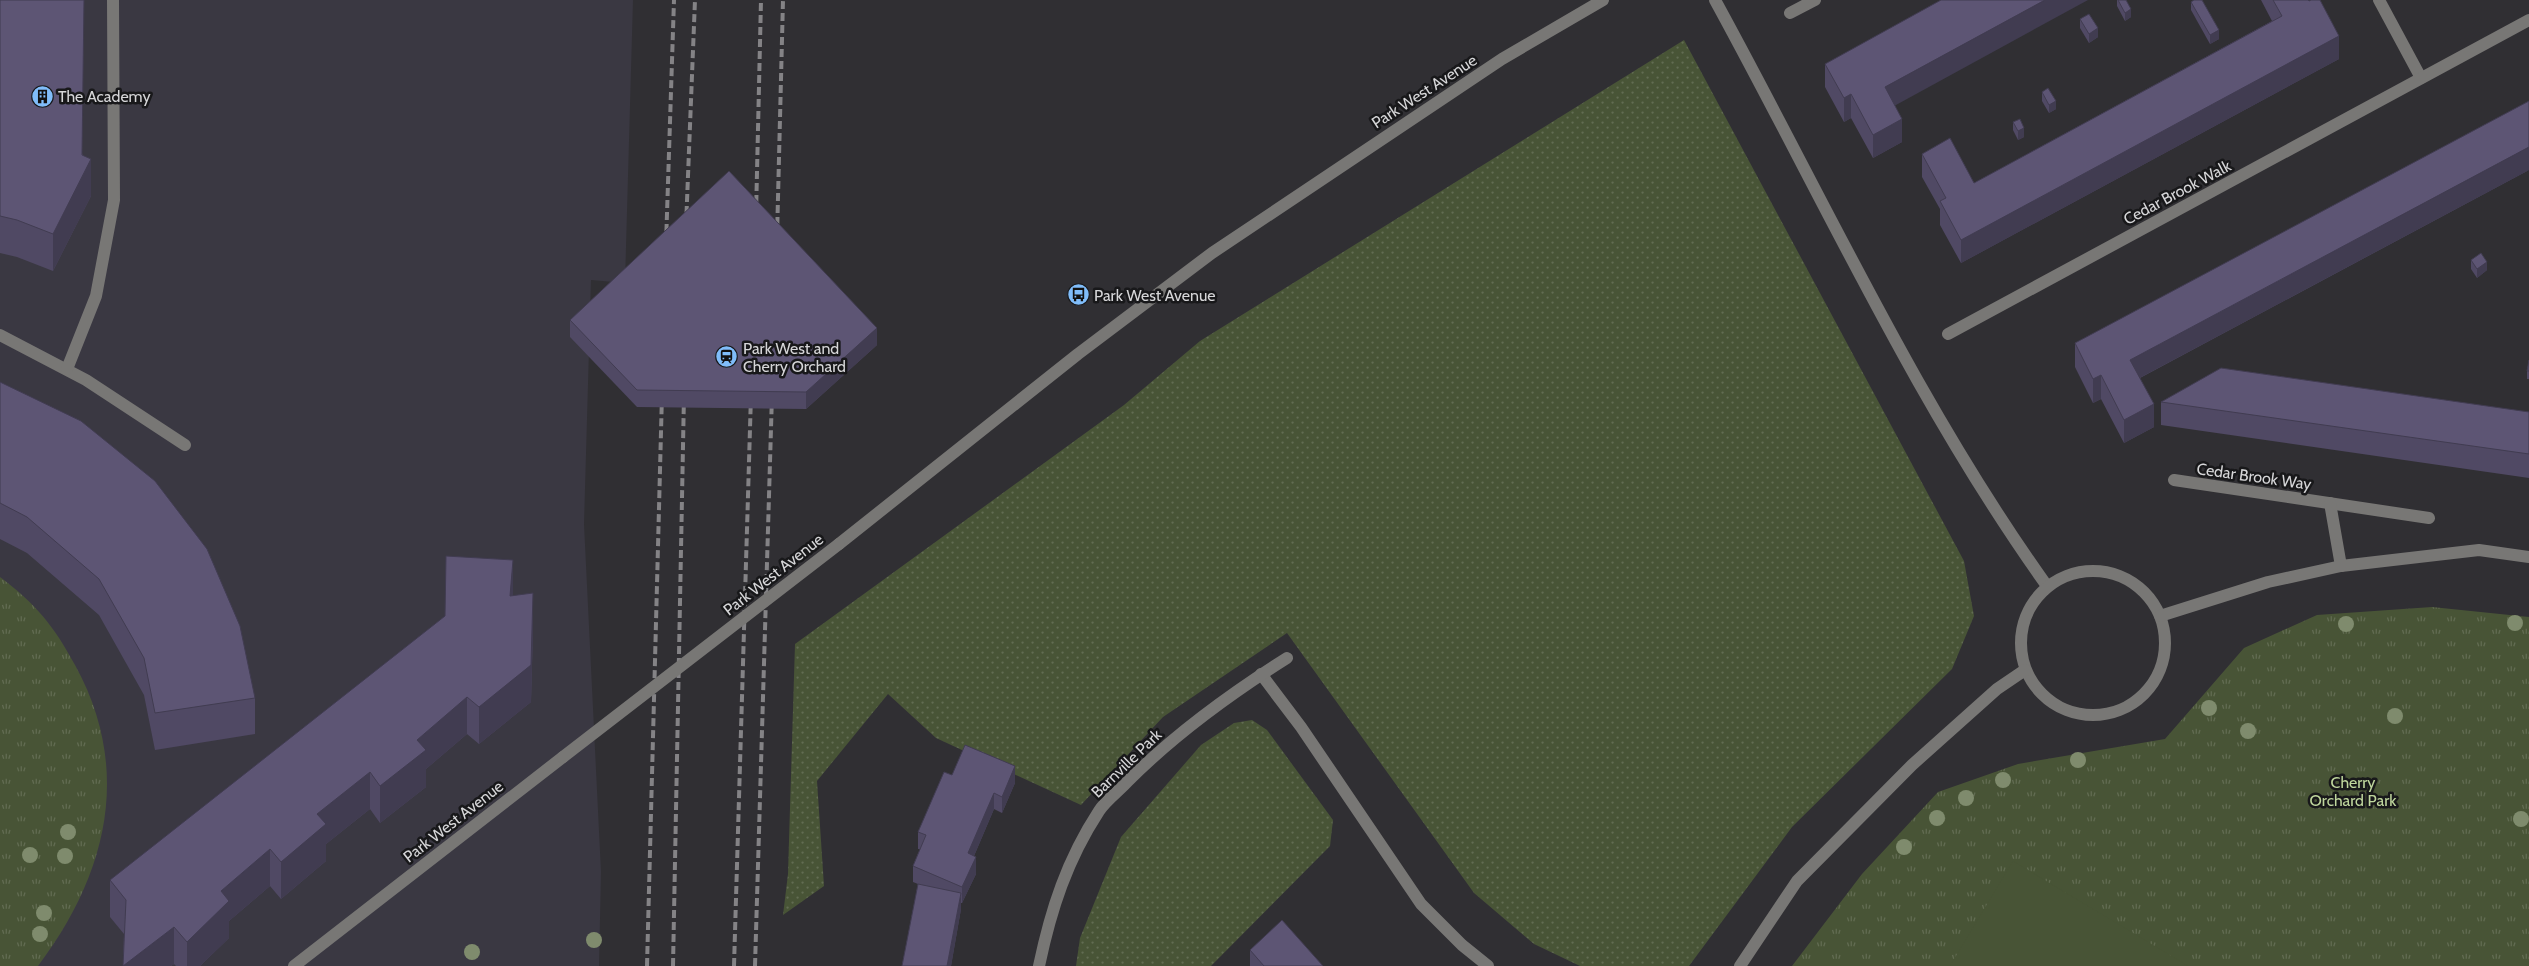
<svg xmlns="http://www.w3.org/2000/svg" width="2529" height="966" font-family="Cabin,sans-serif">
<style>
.built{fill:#3a3842}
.grass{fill:url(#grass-dots)}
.park{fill:url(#park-tufts)}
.garden{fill:#485436}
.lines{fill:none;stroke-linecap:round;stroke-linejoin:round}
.minor{stroke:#787775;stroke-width:12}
.rail{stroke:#848386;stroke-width:4;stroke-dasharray:8 4;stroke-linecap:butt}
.minor-bridge{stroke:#787775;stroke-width:12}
.tree{fill:#7f8b6d}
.wall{fill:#504964}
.shaded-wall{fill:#413c51}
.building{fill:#5d5574;stroke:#413c51}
.labels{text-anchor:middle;stroke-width:5;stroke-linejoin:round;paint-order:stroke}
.street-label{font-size:16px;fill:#d6d6d8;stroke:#18181a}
.poi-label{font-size:16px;fill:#d6d6d8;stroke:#18181a;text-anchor:start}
.park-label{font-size:16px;fill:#bfd69d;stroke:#18181a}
</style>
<defs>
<pattern id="grass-dots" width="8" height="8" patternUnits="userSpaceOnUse" patternTransform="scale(1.25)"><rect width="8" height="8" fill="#485436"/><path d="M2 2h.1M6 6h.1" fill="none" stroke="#626c52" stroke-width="1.8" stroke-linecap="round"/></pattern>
<pattern id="park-tufts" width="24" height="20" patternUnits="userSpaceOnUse" patternTransform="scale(1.25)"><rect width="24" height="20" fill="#485436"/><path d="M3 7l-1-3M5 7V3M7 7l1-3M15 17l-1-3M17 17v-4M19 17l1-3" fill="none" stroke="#626c52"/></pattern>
</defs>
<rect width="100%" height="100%" fill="#302f33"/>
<!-- built -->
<polygon class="built" points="0,0 633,0 625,283 591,280 584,524 601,872 599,966 0,966"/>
<!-- grass -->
<g class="grass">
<polygon points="1684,40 1964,561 1974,616 1952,669 1792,827 1689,966 1580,966 1534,944 1474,893 1287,633 1163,717 1081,805 936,738 888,694 817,781 824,886 783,915 788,874 795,644 1124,405 1200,341"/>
<polygon points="1252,720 1267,730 1333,820 1330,846 1211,966 1076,966 1080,938 1121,837 1201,745 1234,723"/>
</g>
<!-- park -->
<g class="park">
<path d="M 0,577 C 36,604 54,626 75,665 C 133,770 107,875 38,966 L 0,966 Z"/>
<polygon points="2432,607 2529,617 2529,966 1792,966 1862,874 1938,792 2018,764 2165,739 2244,648 2317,615"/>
</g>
<!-- garden -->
<polygon class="garden" points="2013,861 2188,966 1950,966"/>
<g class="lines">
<!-- minor -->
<g class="minor">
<path d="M 1715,0 C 1823,197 1916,403 2047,586"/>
<polyline points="2379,0 2421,78"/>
<polyline points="1790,13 1815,0"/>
<polyline points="1948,334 2529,20"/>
<polyline points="0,335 86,380 185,445"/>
<polyline points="67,369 96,296 114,200 113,0"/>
<polyline points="2174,480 2429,518"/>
<polyline points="2330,503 2341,566"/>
<polyline points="839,544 1078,354 1212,253 1502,59 1603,0"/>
<circle cx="2093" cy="643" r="72"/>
<polyline points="2160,616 2268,582 2341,566 2479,550 2529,557"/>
<polyline points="1261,674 1301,727 1421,904 1462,945 1488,966"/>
<polyline points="294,966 563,757"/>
<path d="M 1039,966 C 1051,909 1067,860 1099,811 C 1106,800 1119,791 1128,781 C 1175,734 1230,694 1287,658"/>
<polyline points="1740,966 1797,881 1912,765 1997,689 2025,670"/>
</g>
<!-- rail -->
<g class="rail">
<polyline points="756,215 761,0"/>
<polyline points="686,226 695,0"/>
<polyline points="777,237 783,0"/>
<polyline points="666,244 674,0"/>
<polyline points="647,966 662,394"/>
<polyline points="673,966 684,394"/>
<polyline points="734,966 751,395"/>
<polyline points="755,966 772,395"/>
</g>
<!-- minor-bridge -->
<polyline class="minor-bridge" points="563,757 839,544"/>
</g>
<!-- trees -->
<g class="tree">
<circle cx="2515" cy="623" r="8"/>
<circle cx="2346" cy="624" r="8"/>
<circle cx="2209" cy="708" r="8"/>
<circle cx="2395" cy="716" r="8"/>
<circle cx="2248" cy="731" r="8"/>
<circle cx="2078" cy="760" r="8"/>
<circle cx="2003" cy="780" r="8"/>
<circle cx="1966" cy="798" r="8"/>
<circle cx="1937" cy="818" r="8"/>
<circle cx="2521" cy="819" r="8"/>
<circle cx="68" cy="832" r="8"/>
<circle cx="1904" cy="847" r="8"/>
<circle cx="30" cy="855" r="8"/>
<circle cx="65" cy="856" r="8"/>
<circle cx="44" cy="913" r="8"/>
<circle cx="40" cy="934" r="8"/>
<circle cx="594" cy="940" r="8"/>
<circle cx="472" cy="952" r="8"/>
</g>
<!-- wall -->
<g class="wall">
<polygon points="0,0 83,155 91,196 53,271 17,257 0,253"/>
<polygon points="2117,0 2126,0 2131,17 2125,21 2117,6"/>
<polygon points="2261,0 2308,0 2339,59 1961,263 1940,225 1940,209 1922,177 1922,154 1974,183 2272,21"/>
<polygon points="2191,2 2219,39 2210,44 2191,10"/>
<polygon points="2080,19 2098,37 2089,43 2080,28"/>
<polygon points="1825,64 1895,105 1902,142 1873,158 1851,118 1844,122 1825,87"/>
<polygon points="2042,92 2056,109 2049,113 2042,101"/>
<polygon points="2013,122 2024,137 2018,140 2013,130"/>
<polygon points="2529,170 2140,378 2154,427 2124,443 2101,399 2093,403 2075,367 2075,343"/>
<polygon points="2471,260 2487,270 2477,278 2471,269"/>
<polygon points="570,320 877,345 806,409 637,407 570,337"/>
<polygon points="2529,360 2529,379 2527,379 2527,371"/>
<polygon points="0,382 255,698 255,734 155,750 144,695 99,615 27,553 0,539"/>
<polygon points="2161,402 2529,412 2529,478 2161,425"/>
<polygon points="513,595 533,630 531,702 479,744 467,734 426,769 426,787 380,823 370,809 326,844 326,861 281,899 270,886 229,921 229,938 200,966 176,966 174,964 171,966 123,966 124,934 110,917 110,880"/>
<polygon points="952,775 1015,783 1002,813 994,809 974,856 976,874 962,903 961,903 961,909 951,966 902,966 918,884 913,882 913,866 920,849 918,849 918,832"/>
<polygon points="1250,950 1323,966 1250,966"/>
</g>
<!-- shaded-wall -->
<g class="shaded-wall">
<polygon points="2045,0 2088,0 1885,111 1885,87"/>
<polygon points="2131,9 2131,17 2125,21 2125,13"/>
<polygon points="2098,28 2098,37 2089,43 2089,34"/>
<polygon points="2219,30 2219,39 2210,44 2210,35"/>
<polygon points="2339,36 2339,59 1961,263 1961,240"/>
<polygon points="1851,94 1851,118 1844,122 1844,98"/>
<polygon points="2056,101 2056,109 2049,113 2049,105"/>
<polygon points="1902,119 1902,142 1873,158 1873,135"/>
<polygon points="2024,128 2024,137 2018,140 2018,131"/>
<polygon points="2529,147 2529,170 2130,383 2130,360"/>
<polygon points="91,159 91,196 53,271 53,234"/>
<polygon points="2487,262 2487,270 2477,278 2477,269"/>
<polygon points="877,328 877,345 806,409 806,392"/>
<polygon points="2101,375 2101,399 2093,403 2093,379"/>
<polygon points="2154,404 2154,427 2124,443 2124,420"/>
<polygon points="513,560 513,597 510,596"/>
<polygon points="533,593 533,630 531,702 479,744 479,707"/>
<polygon points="467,697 467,734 426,769 426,787 380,823 380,786 417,740"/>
<polygon points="1015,766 1015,783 1002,813 1002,797"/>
<polygon points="370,772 370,809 326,844 326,861 281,899 281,862 317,814"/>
<polygon points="994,793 994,809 968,870 968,853"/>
<polygon points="270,849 270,886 229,921 229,938 200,966 187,966 187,942 221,891"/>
<polygon points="976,857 976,874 962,903 962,887"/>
<polygon points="961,893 961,909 951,966 947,966"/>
<polygon points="174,927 174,964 171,966 123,966"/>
</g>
<!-- building -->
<g class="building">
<polygon points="0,0 84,0 82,155 91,159 53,234 17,220 0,216"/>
<polygon points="1941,0 2045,0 1885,87 1902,119 1873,135 1851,94 1844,98 1825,64"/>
<polygon points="2118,0 2126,0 2131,9 2125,13"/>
<polygon points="2194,0 2202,0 2219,30 2210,35 2191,2"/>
<polygon points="2273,0 2308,0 2309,1 2311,0 2320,0 2339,36 1961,240 1940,201 1946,198 1922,154 1950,138 1974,183 2282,16"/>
<polygon points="2089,14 2098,28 2089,34 2080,19"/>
<polygon points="2048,88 2056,101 2049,105 2042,92"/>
<polygon points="2529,101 2529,147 2130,360 2154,404 2124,420 2101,375 2093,379 2075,343"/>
<polygon points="2020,119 2024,128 2018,131 2013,122"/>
<polygon points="729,171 877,328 806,392 637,390 570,320"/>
<polygon points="2481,253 2487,262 2477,269 2471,260"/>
<polygon points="2529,360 2529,371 2527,371"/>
<polygon points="2221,368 2529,412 2529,454 2161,402"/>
<polygon points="0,382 81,421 155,481 207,549 240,626 255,698 155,713 144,658 99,579 27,517 0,503"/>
<polygon points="446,556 513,560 510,596 533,593 531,665 479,707 467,697 417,740 426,750 380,786 370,772 317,814 326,824 281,862 270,849 221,891 229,901 187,942 174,927 123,966 126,900 110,880 445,616"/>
<polygon points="965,745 1015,766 1002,797 994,793 968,853 976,857 962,887 913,866 926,835 918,832 944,772 952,775"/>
<polygon points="918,884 961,893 947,966 902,966"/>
<polygon points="1282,920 1323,966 1264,966 1250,950"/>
</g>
<!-- icons -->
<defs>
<symbol id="building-disc" viewBox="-11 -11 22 22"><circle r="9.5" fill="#80bdfa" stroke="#18181a"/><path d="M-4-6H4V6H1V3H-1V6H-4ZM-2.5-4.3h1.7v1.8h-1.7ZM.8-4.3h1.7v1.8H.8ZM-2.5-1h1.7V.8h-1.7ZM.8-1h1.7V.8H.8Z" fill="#111"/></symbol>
<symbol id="bus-disc" viewBox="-11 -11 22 22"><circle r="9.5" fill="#80bdfa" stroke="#18181a"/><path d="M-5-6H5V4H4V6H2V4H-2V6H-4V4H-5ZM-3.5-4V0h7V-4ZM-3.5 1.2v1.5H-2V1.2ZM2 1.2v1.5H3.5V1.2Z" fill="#111"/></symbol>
<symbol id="station-disc" viewBox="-11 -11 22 22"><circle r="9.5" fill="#80bdfa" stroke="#18181a"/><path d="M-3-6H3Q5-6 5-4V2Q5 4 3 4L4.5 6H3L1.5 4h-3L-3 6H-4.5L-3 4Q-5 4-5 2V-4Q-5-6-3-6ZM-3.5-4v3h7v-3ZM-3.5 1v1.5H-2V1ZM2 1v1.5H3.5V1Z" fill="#111"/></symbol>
</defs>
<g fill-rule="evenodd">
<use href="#building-disc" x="30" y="84" width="25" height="25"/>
<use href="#bus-disc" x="1066" y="282" width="25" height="25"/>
<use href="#station-disc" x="714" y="344" width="25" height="25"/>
</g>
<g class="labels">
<!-- street labels -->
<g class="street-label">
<text transform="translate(1424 91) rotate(-33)" y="6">Park West Avenue</text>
<text transform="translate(2177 192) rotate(-28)" y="6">Cedar Brook Walk</text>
<text transform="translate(2254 476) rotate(8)" y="6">Cedar Brook Way</text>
<text transform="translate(773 574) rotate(-38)" y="6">Park West Avenue</text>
<text transform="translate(1126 763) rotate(-44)" y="6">Barnville Park</text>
<text transform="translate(453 821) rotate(-38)" y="6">Park West Avenue</text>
</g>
<!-- poi labels -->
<g class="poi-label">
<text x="58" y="102">The Academy</text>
<text x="1094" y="301">Park West Avenue</text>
<text x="743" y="354">Park West and<tspan x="743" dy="18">Cherry Orchard</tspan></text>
</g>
<!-- park labels -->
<g class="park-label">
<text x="2353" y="788">Cherry<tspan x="2353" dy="18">Orchard Park</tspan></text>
</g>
</g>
</svg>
